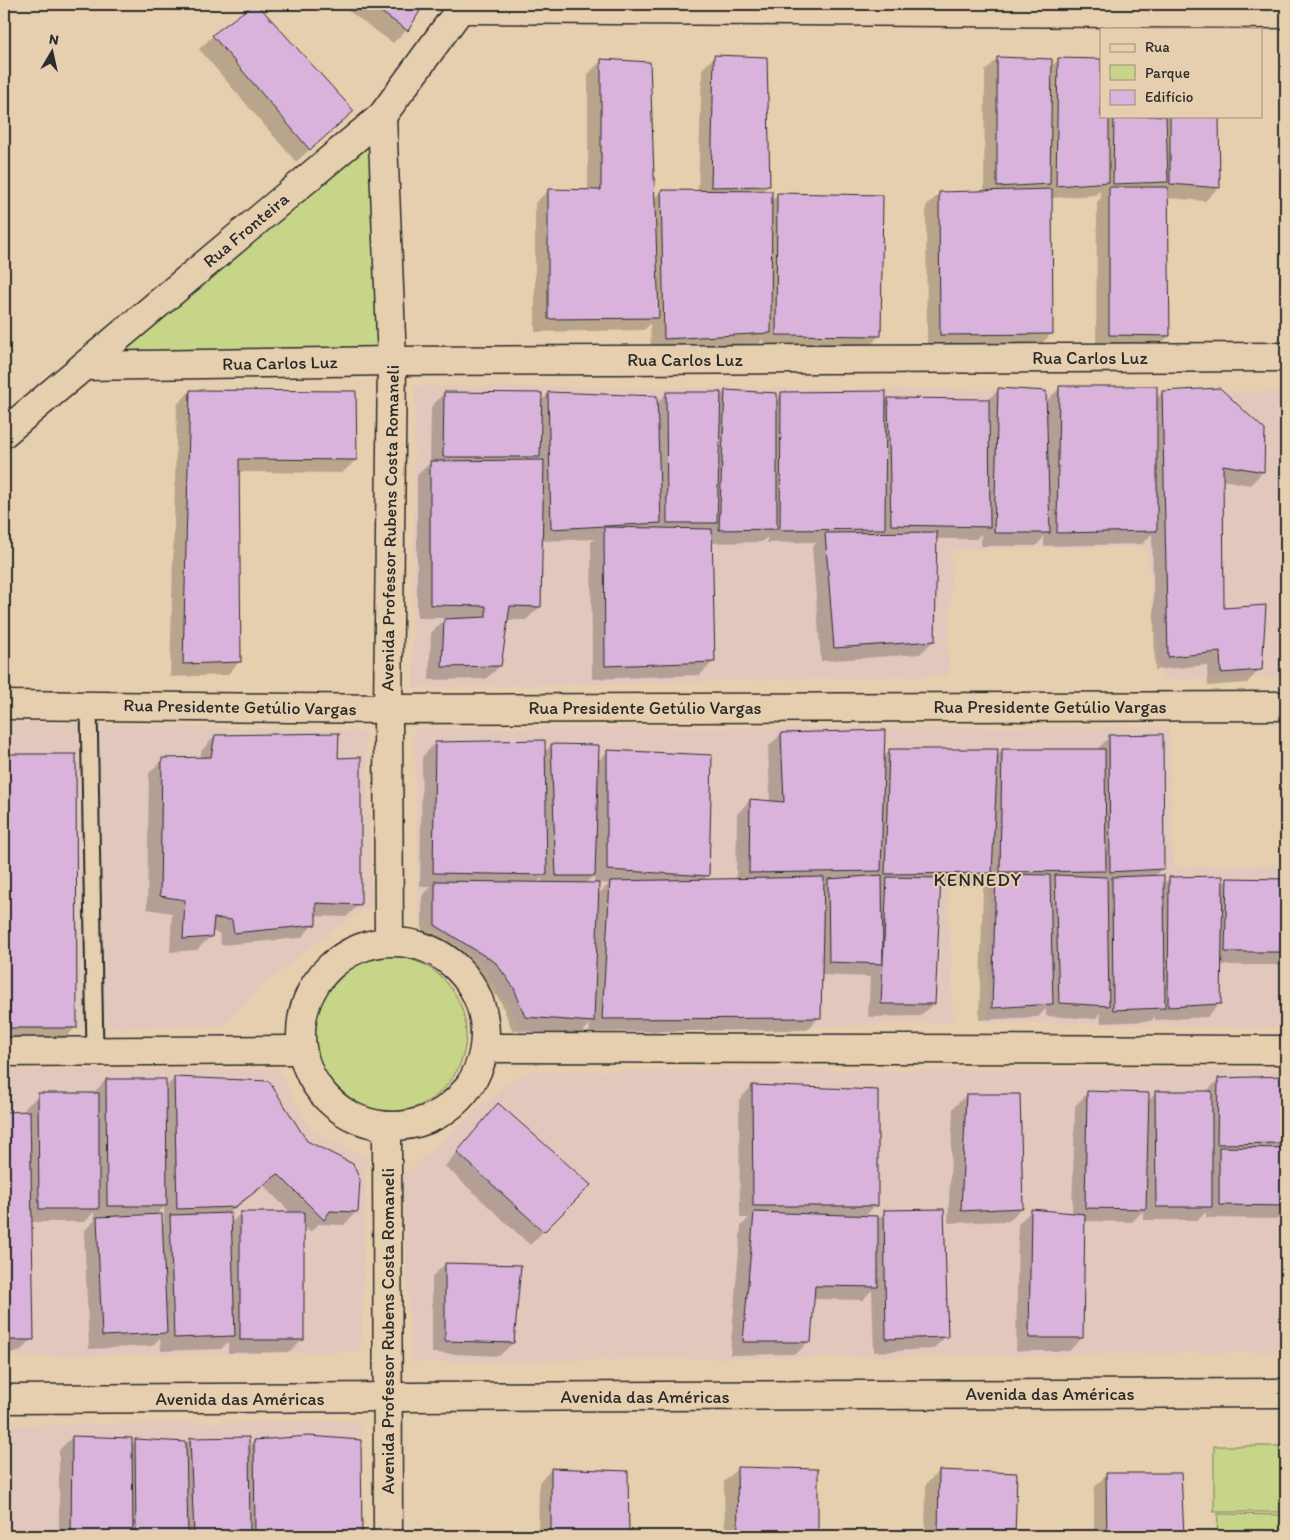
<svg xmlns="http://www.w3.org/2000/svg" width="1290" height="1540" font-family="Itim,sans-serif">
<style>
.built{fill:#e2c7bc}
.green{fill:#c7d589;stroke:#79805a}
.shadow{fill:#0003;fill-rule:evenodd}
.building{fill:#d9b3dc;stroke:#2b2b2b}
.lines{fill:none;stroke-linecap:round;stroke-linejoin:round}
.service-casing{stroke:#2b2b2b;stroke-width:19}
.minor-casing{stroke:#2b2b2b;stroke-width:31}
.secondary-casing{stroke:#2b2b2b;stroke-width:31}
.service{stroke:#e6cfaf;stroke-width:15}
.minor{stroke:#e6cfaf;stroke-width:28}
.secondary{stroke:#e6cfaf;stroke-width:28}
.labels{text-anchor:middle;stroke-width:4;stroke-linejoin:round;paint-order:stroke}
.street-label{font-size:18px;fill:#2b2b2b;stroke:#e6cfaf}
.neighbourhood-label{font-size:19px;letter-spacing:1px;fill:#2b2b2b;stroke:#e6cfaf}
</style>
<rect width="100%" height="100%" fill="#e6cfaf"/>
<filter id="ink" filterUnits="userSpaceOnUse"><feTurbulence type="fractalNoise" baseFrequency=".02" numOctaves="2"/><feDisplacementMap in="SourceGraphic" scale="10" xChannelSelector="R" yChannelSelector="G"/><feConvolveMatrix kernelMatrix="1 2 1 2 8 2 1 2 1" color-interpolation-filters="sRGB"/></filter>
<g filter="url(#ink)">
<!-- built -->
<g class="built">
<polygon points="415,386 1286,392 1286,677 1161,679 1147,547 952,549 948,676 413,688"/>
<polygon points="4,722 366,731 372,905 323,937 261,988 223,1026 4,1030"/>
<polygon points="1169,727 1174,867 1286,865 1286,1028 987,1022 989,882 948,877 953,1022 523,1037 509,1007 479,961 419,917 414,728"/>
<polygon points="278,1069 312,1131 367,1158 361,1352 4,1357 4,1070"/>
<polygon points="1286,1069 1286,1352 411,1362 403,1175 510,1081 530,1071"/>
<polygon points="361,1421 362,1536 4,1536 4,1425"/>
</g>
<!-- green -->
<g class="green">
<polygon points="382,116 392,361 84,366"/>
<circle cx="388" cy="1034" r="78"/>
<rect x="1214" y="1446" width="72" height="66"/>
<polygon points="1218,1514 1286,1515 1286,1536 1217,1536"/>
</g>
<!-- shadow -->
<g class="shadow">
<polygon points="256,4 352,111 296,162 199,49 213,36"/>
<polygon points="339,4 423,4 407,30 393,43"/>
<polygon points="715,56 768,186 761,193 771,201 778,195 879,336 866,349 763,347 763,339 757,346 651,352 650,324 644,330 535,332 535,203 549,190 588,191 588,74 601,61 653,199 661,192 698,192 702,69"/>
<polygon points="998,58 1051,67 1058,60 1101,61 1101,116 1218,116 1218,188 1205,201 1167,198 1169,336 1155,349 1096,348 1097,202 1102,197 1100,197 1100,190 1095,195 1051,198 1051,334 1038,347 927,348 926,206 940,193 984,192 985,71"/>
<polygon points="1060,388 1156,399 1163,392 1264,430 1263,472 1250,485 1222,480 1222,609 1260,669 1247,683 1208,686 1207,665 1155,670 1152,534 1142,544 1044,546 1044,537 1036,546 981,546 981,534 976,539 935,539 934,640 920,654 821,661 812,548 817,542 767,543 767,537 762,542 711,543 714,661 700,675 592,679 591,542 595,539 541,541 540,607 526,620 506,620 500,666 486,679 429,680 431,633 446,618 417,618 417,475 430,463 431,407 444,393 540,402 549,393 656,404 667,393 720,397 725,391 776,399 782,393 885,402 888,399 987,401 999,389 1045,402"/>
<polygon points="190,391 356,460 342,473 237,472 240,661 227,675 170,677 177,405"/>
<path d="M 781,734 L 883,757 L 890,751 L 996,757 L 1003,750 L 1096,750 L 1110,737 L 1162,868 L 1154,877 L 1163,885 L 1170,878 L 1221,885 L 1227,880 L 1286,880 L 1286,965 L 1220,965 L 1220,1003 L 1207,1017 L 1155,1020 L 1155,1016 L 1151,1021 L 1101,1023 L 1100,1013 L 1095,1019 L 1046,1016 L 1046,1009 L 1038,1017 L 979,1020 L 983,889 L 987,885 L 987,876 L 977,886 L 939,886 L 934,1003 L 920,1016 L 868,1017 L 870,977 L 821,975 L 820,1017 L 806,1030 L 589,1032 L 590,1024 L 580,1035 L 512,1030 L 501,1002 L 482,977 L 422,938 L 422,896 L 432,886 L 420,886 L 422,757 L 435,743 L 544,752 L 552,745 L 597,762 L 608,751 L 708,875 L 702,881 L 736,880 L 737,814 L 750,800 L 770,802 L 768,747 ZM 594,875 L 594,884 L 585,884 ZM 542,878 L 542,884 L 536,884 ZM 598,883 L 609,884 L 597,895 Z"/>
<polygon points="215,736 336,759 360,904 346,917 314,916 314,924 301,938 221,945 219,933 211,932 211,936 197,950 170,952 172,913 147,909 149,773 163,759 200,758 202,750"/>
<polygon points="74,755 76,1027 62,1041 4,1041 4,756"/>
<path d="M 175,1078 L 306,1142 L 357,1211 L 344,1225 L 318,1224 L 310,1232 L 303,1225 L 303,1339 L 290,1352 L 228,1353 L 228,1342 L 221,1349 L 161,1351 L 160,1338 L 152,1346 L 89,1349 L 84,1231 L 96,1219 L 94,1219 L 94,1212 L 85,1222 L 31,1222 L 32,1339 L 19,1352 L 4,1353 L 4,1113 L 25,1113 L 25,1108 L 39,1095 L 92,1094 L 106,1080 L 164,1088 ZM 264,1186 L 291,1213 L 241,1213 L 230,1224 L 230,1212 ZM 164,1207 L 164,1223 L 162,1225 L 155,1216 Z"/>
<polygon points="1286,1078 1286,1219 1206,1218 1206,1212 1198,1220 1143,1220 1143,1211 1132,1222 1084,1221 1082,1338 1069,1351 1016,1351 1018,1224 1031,1211 1072,1214 1075,1106 1088,1092 1148,1101 1156,1093 1205,1093 1218,1080"/>
<polygon points="752,1086 876,1205 864,1217 879,1218 885,1212 946,1336 933,1349 874,1352 872,1290 863,1300 813,1299 809,1341 796,1354 730,1355 741,1226 749,1218 740,1218 739,1100"/>
<polygon points="966,1095 1022,1207 1009,1221 948,1223 953,1108"/>
<polygon points="498,1105 589,1185 530,1245 445,1166"/>
<polygon points="445,1264 513,1343 499,1356 432,1353 432,1277"/>
<polygon points="72,1437 130,1446 136,1441 184,1445 190,1440 248,1448 254,1441 360,1441 360,1536 59,1536 59,1450"/>
<polygon points="738,1468 816,1470 817,1536 725,1536 724,1482"/>
<polygon points="552,1469 627,1472 628,1536 538,1536 539,1482"/>
<polygon points="939,1471 1015,1475 1014,1536 925,1536 926,1484"/>
<polygon points="1107,1474 1180,1474 1183,1536 1094,1536 1094,1488"/>
</g>
<!-- building -->
<g class="building">
<polygon points="254,4 257,4 354,111 310,150 212,35"/>
<polygon points="370,4 424,4 408,31"/>
<polygon points="714,55 767,57 770,186 711,187"/>
<polygon points="997,57 1052,59 1050,184 997,187"/>
<polygon points="1058,58 1101,59 1101,116 1109,116 1109,182 1056,186"/>
<polygon points="601,59 650,62 659,318 548,319 548,189 601,190"/>
<polygon points="1114,116 1166,116 1168,182 1113,184"/>
<polygon points="1170,116 1219,116 1220,188 1170,184"/>
<polygon points="1109,187 1168,187 1170,336 1109,335"/>
<polygon points="1052,189 1053,334 940,335 939,192"/>
<polygon points="661,190 772,191 771,333 664,339"/>
<polygon points="777,193 883,195 881,336 776,335"/>
<polygon points="1059,386 1157,386 1157,531 1057,533"/>
<polygon points="998,388 1046,391 1050,533 994,533"/>
<polygon points="1220,388 1265,430 1264,472 1223,465 1224,608 1266,605 1262,670 1221,673 1220,652 1168,657 1162,391"/>
<polygon points="190,390 356,391 357,460 239,459 241,662 183,664"/>
<polygon points="725,390 777,393 777,529 719,530"/>
<polygon points="886,391 885,529 780,530 781,392"/>
<polygon points="444,392 542,393 540,457 443,457"/>
<polygon points="548,392 657,396 661,523 551,529"/>
<polygon points="666,392 721,392 717,523 667,523"/>
<polygon points="888,398 989,399 990,527 891,525"/>
<polygon points="544,460 541,607 510,606 501,666 442,667 444,619 486,617 486,606 430,605 430,461"/>
<polygon points="604,527 712,529 715,662 605,666"/>
<polygon points="937,532 935,641 834,648 825,533"/>
<polygon points="885,730 881,871 749,873 750,799 784,802 781,733"/>
<polygon points="339,733 338,758 361,757 361,905 316,903 316,925 234,933 232,920 214,918 212,937 183,939 185,900 160,896 162,758 211,757 215,735"/>
<polygon points="1163,734 1164,869 1110,872 1109,735"/>
<polygon points="545,740 547,875 433,873 435,742"/>
<polygon points="551,744 599,745 595,876 556,876"/>
<polygon points="889,749 998,749 992,873 885,874"/>
<polygon points="1002,749 1105,749 1106,871 1000,872"/>
<polygon points="607,750 712,755 709,876 607,870"/>
<polygon points="4,754 76,754 77,1028 10,1028 10,1003 4,1003"/>
<polygon points="996,874 1050,875 1053,1004 992,1008"/>
<polygon points="882,875 883,964 829,962 828,879"/>
<polygon points="1055,875 1107,877 1109,1006 1059,1003"/>
<polygon points="1164,875 1165,1008 1113,1010 1112,877"/>
<polygon points="1223,876 1221,1004 1168,1007 1169,877"/>
<polygon points="824,877 821,1018 602,1019 610,881"/>
<polygon points="887,877 941,878 935,1004 881,1004"/>
<polygon points="1227,878 1286,879 1286,952 1225,952"/>
<polygon points="435,881 599,883 594,1022 525,1017 514,988 496,963 435,925"/>
<polygon points="1286,1076 1286,1143 1217,1144 1218,1078"/>
<polygon points="174,1077 269,1081 307,1141 353,1164 360,1180 358,1212 330,1211 324,1220 278,1174 235,1207 177,1209"/>
<polygon points="106,1079 166,1079 167,1206 107,1206"/>
<polygon points="752,1085 878,1090 878,1206 753,1206"/>
<polygon points="1087,1091 1149,1093 1146,1209 1085,1208"/>
<polygon points="1155,1091 1212,1091 1212,1207 1156,1207"/>
<polygon points="38,1093 99,1093 99,1209 39,1209"/>
<polygon points="966,1094 1020,1094 1023,1208 961,1211"/>
<polygon points="498,1103 591,1185 544,1232 457,1152"/>
<polygon points="30,1111 34,1340 4,1340 4,1112"/>
<polygon points="1219,1147 1286,1148 1286,1206 1219,1205"/>
<polygon points="944,1209 948,1337 886,1339 884,1210"/>
<polygon points="1031,1209 1085,1214 1083,1338 1029,1338"/>
<rect x="240" y="1212" width="64" height="128"/>
<polygon points="754,1212 878,1216 878,1287 815,1286 811,1342 743,1342"/>
<polygon points="231,1213 235,1336 174,1338 170,1215"/>
<polygon points="162,1214 167,1333 102,1336 97,1217"/>
<polygon points="445,1263 521,1265 514,1343 445,1341"/>
<polygon points="72,1436 132,1438 133,1536 71,1536"/>
<polygon points="309,1436 361,1440 362,1536 255,1536 254,1440"/>
<polygon points="249,1437 250,1536 194,1536 190,1438"/>
<polygon points="135,1439 186,1442 188,1536 136,1536"/>
<polygon points="737,1467 818,1469 818,1536 738,1536"/>
<polygon points="551,1468 628,1471 629,1536 551,1536"/>
<polygon points="939,1470 1017,1473 1015,1536 938,1536"/>
<polygon points="1106,1473 1181,1473 1184,1536 1107,1536"/>
</g>
<g class="lines">
<defs>
<polyline id="service" points="89,706 95,1052"/>
<g id="minor">
<polyline points="460,9 1286,14"/>
<polyline points="382,116 392,361 388,709 389,941"/>
<polyline points="84,366 392,361 1286,357"/>
<polyline points="4,433 382,116 464,4"/>
<polyline points="4,705 388,709 1286,706"/>
<circle cx="393" cy="1034" r="92"/>
<polyline points="486,1048 1286,1050"/>
<polyline points="4,1052 301,1050"/>
<polyline points="387,1126 388,1536"/>
</g>
<polyline id="secondary" points="4,1399 1286,1393"/>
</defs>
<!-- service casing -->
<use href="#service" class="service-casing"/>
<!-- minor casing -->
<use href="#minor" class="minor-casing"/>
<!-- secondary casing -->
<use href="#secondary" class="secondary-casing"/>
<!-- service -->
<use href="#service" class="service"/>
<!-- minor -->
<use href="#minor" class="minor"/>
<!-- secondary -->
<use href="#secondary" class="secondary"/>
</g>
</g>
<g class="labels">
<!-- street labels -->
<g class="street-label">
<text transform="translate(246 230) rotate(-40)" y="6">Rua Fronteira</text>
<text x="1090" y="364">Rua Carlos Luz</text>
<text x="685" y="366">Rua Carlos Luz</text>
<text transform="translate(280 363) rotate(-1)" y="6">Rua Carlos Luz</text>
<text transform="translate(390 528) rotate(-89)" y="6">Avenida Professor Rubens Costa Romaneli</text>
<text transform="translate(240 707) rotate(1)" y="6">Rua Presidente Getúlio Vargas</text>
<text x="1050" y="713">Rua Presidente Getúlio Vargas</text>
<text x="645" y="714">Rua Presidente Getúlio Vargas</text>
<text transform="translate(388 1331) rotate(-90)" y="6">Avenida Professor Rubens Costa Romaneli</text>
<text x="1050" y="1400">Avenida das Américas</text>
<text x="645" y="1403">Avenida das Américas</text>
<text x="240" y="1405">Avenida das Américas</text>
</g>
<!-- neighbourhood labels -->
<g class="neighbourhood-label">
<text x="978" y="886">KENNEDY</text>
</g>
</g>
<!-- margin -->
<rect width="1290" height="1540" fill="none" stroke="#e6cfaf" stroke-width="20"/>
<rect x="10" y="10" width="1270" height="1520" fill="none" stroke="#2b2b2b" stroke-width="2" filter="url(#ink)"/>
<!-- legend -->
<rect x="1100" y="28" width="162" height="90" fill="#e6cfaf" stroke="#9b8d7a"/>
<rect x="1110" y="44" width="25" height="8" fill="#e6cfaf" stroke="#9b8d7a"/>
<text x="1145" y="52" font-size="15" fill="#2b2b2b">Rua</text>
<rect x="1110" y="65" width="25" height="15" fill="#c7d589" stroke="#9b8d7a"/>
<text x="1145" y="78" font-size="15" fill="#2b2b2b">Parque</text>
<rect x="1110" y="90" width="25" height="15" fill="#d9b3dc" stroke="#9b8d7a"/>
<text x="1145" y="102" font-size="15" fill="#2b2b2b">Edifício</text>
<!-- north arrow -->
<g transform="translate(52 52) rotate(9)" stroke="#e6cfaf" stroke-width="4" paint-order="stroke">
<path d="M0-4L9 19L0 12L-9 19Z" fill="#2b2b2b"/>
<text y="-8" font-size="14" font-weight="bold" text-anchor="middle" fill="#2b2b2b">N</text>
</g>
</svg>
